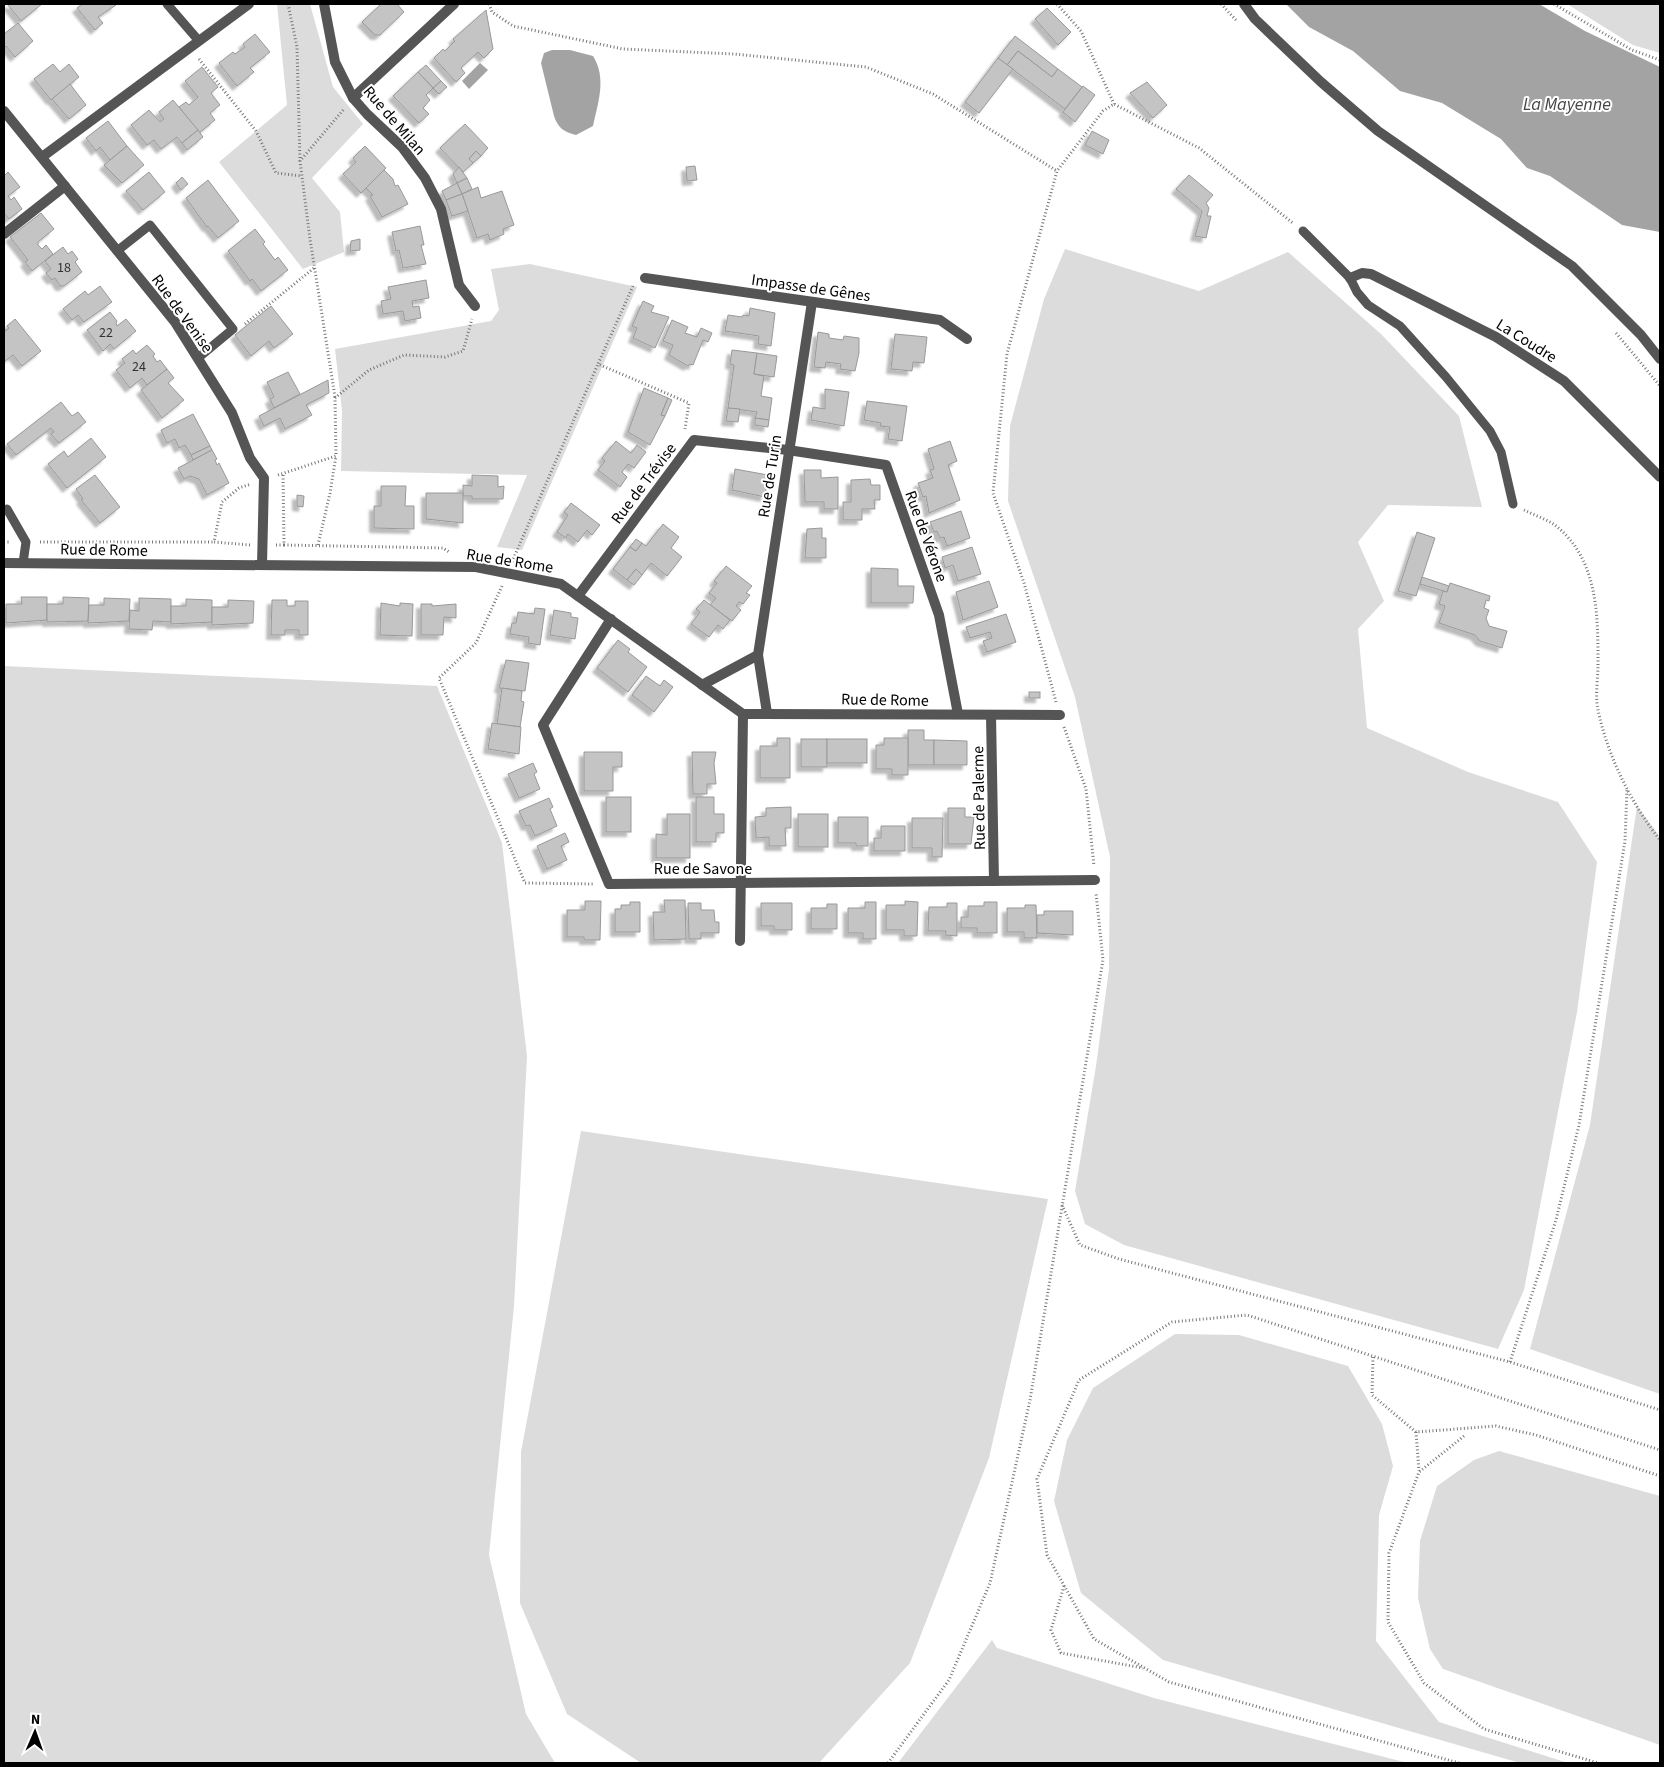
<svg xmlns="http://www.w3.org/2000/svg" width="1664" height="1767" font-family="'Source Sans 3',sans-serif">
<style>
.green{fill:#dcdcdc}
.water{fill:#a3a3a3}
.building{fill:#c4c4c4;stroke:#999;filter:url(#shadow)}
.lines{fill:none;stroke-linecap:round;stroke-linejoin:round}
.path{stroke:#777;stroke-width:3;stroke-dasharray:1 2.5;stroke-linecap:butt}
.service{stroke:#555;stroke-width:9}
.minor{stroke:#555;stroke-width:10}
.tertiary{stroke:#555;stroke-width:10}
.labels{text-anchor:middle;stroke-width:4;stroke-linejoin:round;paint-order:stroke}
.number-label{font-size:14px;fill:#313131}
.street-label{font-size:16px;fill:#000;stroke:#fff}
.water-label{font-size:18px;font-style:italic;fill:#444;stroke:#fff}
</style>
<defs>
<filter id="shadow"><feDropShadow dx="-4.5" dy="4.5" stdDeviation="1" flood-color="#0004"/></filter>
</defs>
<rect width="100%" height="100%" fill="#fff"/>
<!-- green -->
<g class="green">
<polygon points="277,4 310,4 333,87 363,124 312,178 340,212 344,252 303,269 219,162 287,105"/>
<polygon points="1567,4 1660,4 1660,53 1633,45"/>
<polygon points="1065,249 1199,291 1288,252 1381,334 1459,416 1482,507 1388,505 1358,542 1384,601 1358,629 1367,728 1468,772 1558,802 1597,862 1577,1012 1524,1290 1498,1349 1124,1245 1085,1224 1075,1191 1096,1066 1109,969 1110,857 1075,697 1008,501 1010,426 1044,299"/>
<polygon points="530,264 637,287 522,550 497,547 527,475 341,471 342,410 335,349 491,321 499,310 491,269"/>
<polygon points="4,666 437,686 502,843 527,1056 514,1306 489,1555 526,1714 555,1763 4,1763"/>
<polygon points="1637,806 1660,837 1660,1394 1530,1349 1590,1125"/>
<polygon points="581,1131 1048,1199 989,1458 910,1663 819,1763 641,1763 567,1714 520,1603 521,1452"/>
<polygon points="1175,1334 1239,1335 1348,1366 1382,1424 1393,1466 1379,1515 1376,1641 1439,1722 1568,1763 1520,1763 1163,1660 1081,1593 1054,1501 1067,1440 1093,1388"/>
<polygon points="1499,1451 1660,1496 1660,1745 1443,1669 1430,1649 1418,1598 1420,1541 1437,1486 1474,1460"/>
<polygon points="992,1640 997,1648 1154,1698 1408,1763 898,1763"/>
</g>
<!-- water -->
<g class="water">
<polygon points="1286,4 1539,4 1585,31 1660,67 1660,232 1622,225 1550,176 1527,168 1501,139 1442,103 1400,91 1353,51 1309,27"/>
<path d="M 552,50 L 570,50 L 593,56 C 607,78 598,103 593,126 L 576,135 C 564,132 558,128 554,116 L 541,63 L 544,53 Z"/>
<polygon points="480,63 488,70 469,89 462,81"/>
</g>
<!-- building -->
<g class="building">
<polygon points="7,4 42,4 21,21"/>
<polygon points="82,4 114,4 116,5 98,17 103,23 95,30 77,8"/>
<polygon points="381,4 397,4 404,12 380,35 375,35 362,22"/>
<polygon points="1047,8 1071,32 1058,45 1035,19"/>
<polygon points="486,10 493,49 484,58 478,52 461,68 465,73 456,82 434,58 443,49 445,51 455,41 453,39"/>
<polygon points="18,23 33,41 15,57 6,46 4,48 4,34"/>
<polygon points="255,34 270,52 250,68 254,72 237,86 219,63 233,52 235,54 245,47 243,44"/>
<polygon points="1015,36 1058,69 1052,77 1018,51 1007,65 998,58"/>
<polygon points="1018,51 1052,77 1058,69 1082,87 1065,109 1007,65"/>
<polygon points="998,58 1013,69 979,113 965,102"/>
<polygon points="53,64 60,72 69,64 79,77 51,100 34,79"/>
<polygon points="426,65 441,81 433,88 418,72"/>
<polygon points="202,67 218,87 211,93 220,105 210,113 215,120 199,133 179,107 186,102 189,105 198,97 185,81"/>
<polygon points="418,72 433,88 426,95 430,100 423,108 429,114 419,123 393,96"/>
<polygon points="441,81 447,87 439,94 433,88"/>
<polygon points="1147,82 1167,105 1153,118 1130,93"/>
<polygon points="70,84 86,105 69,119 52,99"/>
<polygon points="1083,86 1095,95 1075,122 1063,112"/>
<polygon points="173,100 198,130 182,143 177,137 161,149 154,140 147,145 131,125 149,110 160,122 164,119 159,112"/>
<polygon points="108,121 127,146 110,160 100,147 96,151 86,138"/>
<polygon points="465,124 488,148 481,156 476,151 469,159 473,163 463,172 440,148"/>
<polygon points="198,130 203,137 187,150 182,143"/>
<polygon points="1092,131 1109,140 1103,154 1085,145"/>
<polygon points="127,146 144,165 122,183 104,165"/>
<polygon points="365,146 386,168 361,193 343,174 356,162 353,158"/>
<polygon points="476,151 481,156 473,163 469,159"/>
<polygon points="695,166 697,180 687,181 686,167"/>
<polygon points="459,167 467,178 457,183 453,174"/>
<polygon points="384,170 393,179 395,186 398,185 408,204 382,217 370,196 373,195 366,188"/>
<polygon points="8,172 20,187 8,196 11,200 14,197 22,209 9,219 4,213 4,176"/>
<polygon points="149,172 165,192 143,210 126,191"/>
<polygon points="1189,175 1213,195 1206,203 1209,208 1207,216 1211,216 1206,238 1195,236 1202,211 1176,189"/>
<polygon points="182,177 188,184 181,190 176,183"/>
<polygon points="467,178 472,189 462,194 457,183"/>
<polygon points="208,180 239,221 218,238 208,226 207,227 186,198"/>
<polygon points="457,183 462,194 446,200 442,191"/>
<polygon points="478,187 481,198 502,191 514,225 503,229 504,234 490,240 488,234 477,238 462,194"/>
<polygon points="462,194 468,211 452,216 446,200"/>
<polygon points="41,213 54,229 38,242 38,245 42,249 46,245 53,254 32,271 25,262 28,260 10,237"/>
<polygon points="420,226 424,245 421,245 426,264 403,268 399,250 396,251 392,232"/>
<polygon points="255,229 265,242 263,244 275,260 278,257 288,270 261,291 252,279 250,281 228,251"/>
<polygon points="360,239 360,250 350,251 351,241"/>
<polygon points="63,247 68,254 72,251 78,259 75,262 82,272 64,286 60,286 55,278 52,280 46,273 51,269 45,261"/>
<polygon points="426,280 429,298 412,301 413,307 419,306 421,318 405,321 403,311 383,314 381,301 391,299 388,287"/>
<polygon points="100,286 112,302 84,322 78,315 72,320 63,309 85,291 88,295"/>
<polygon points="643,301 654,306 651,312 669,317 655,348 633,338 637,328 632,326"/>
<polygon points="271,306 293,334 274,348 269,341 251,356 235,335"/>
<polygon points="750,308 775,313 771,346 758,344 759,336 725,331 728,315 742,317 743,315 749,316"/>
<polygon points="110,312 117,321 116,323 117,326 126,319 136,331 114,349 110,344 103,351 87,330"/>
<polygon points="15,319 41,351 22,366 13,355 5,361 4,360 4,328 6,331 9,328 7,326"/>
<polygon points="672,320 688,327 685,333 697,337 701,328 712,333 708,342 703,340 693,365 690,364 688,366 669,355 673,345 663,341"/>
<polygon points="818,332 829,334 829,338 843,340 844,336 859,338 859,353 855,371 840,369 841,364 826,362 825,368 814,367"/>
<polygon points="895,334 927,337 924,363 913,362 912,371 891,369"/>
<polygon points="147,345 155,354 153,356 157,362 160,360 167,369 147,385 142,378 130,388 116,370 125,363 122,359 133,350 136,354"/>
<polygon points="732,350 757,353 754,374 764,376 761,396 772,398 769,420 755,418 757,412 728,408 734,365 730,364"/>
<polygon points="757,353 777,356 774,377 754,374"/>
<polygon points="167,369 174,378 168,383 184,400 162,418 141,390"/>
<polygon points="288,372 300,394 274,408 270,399 274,397 267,382"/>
<polygon points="328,380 329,393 306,405 312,415 285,429 280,418 264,426 259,416"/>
<polygon points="644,388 668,398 661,415 665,416 650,445 628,432"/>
<polygon points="825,389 849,392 844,426 811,420 813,407 825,409"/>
<polygon points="668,398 672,400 665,416 661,415"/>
<polygon points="867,401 907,406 902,441 888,439 890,427 880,426 881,423 864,420"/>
<polygon points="61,402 72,416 78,412 86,422 59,443 51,434 54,432 51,428 16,455 7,444"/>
<polygon points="728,408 740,409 738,422 726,421"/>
<polygon points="193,414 210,446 191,455 185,445 179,448 175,439 167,443 161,430"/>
<polygon points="755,418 769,420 768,427 755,425"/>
<polygon points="91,438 106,457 67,488 48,464 64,451 68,457"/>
<polygon points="616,441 631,453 637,445 646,452 634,468 628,464 622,472 627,477 620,487 598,470 605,461 602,458"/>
<polygon points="950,441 957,461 948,465 960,500 929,513 926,496 923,497 918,483 933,478 930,470 934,469 928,449"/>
<polygon points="210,446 212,450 193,460 191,455"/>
<polygon points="212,450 217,459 215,460 217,465 219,463 229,483 207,495 199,479 190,476 184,479 178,468"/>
<polygon points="735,469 768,475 765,497 732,490"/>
<polygon points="804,470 821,470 821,478 838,477 838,509 824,509 824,502 805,502"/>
<polygon points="95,475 120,507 100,523 81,500 83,499 76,489"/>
<polygon points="472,475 498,476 498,487 504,486 503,499 472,499 472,496 463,496 463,485 472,486"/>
<polygon points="870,479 871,485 880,485 880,500 874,500 875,509 862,509 862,520 843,520 843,502 851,502 851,480"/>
<polygon points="381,486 406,486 405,506 414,506 414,529 374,528 374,506 381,506"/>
<polygon points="426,493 463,493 463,523 426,519"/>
<polygon points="297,495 304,496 303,507 297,506"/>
<polygon points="571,503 600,525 592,535 587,530 578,542 568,534 566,538 557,532 568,515 564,512"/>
<polygon points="961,511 970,538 947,546 944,537 940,538 937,531 934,532 930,522"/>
<polygon points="663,524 679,537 671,548 682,557 667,576 651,563 642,575 636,569 627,580 613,569 630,547 636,551 642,543 646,546"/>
<polygon points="822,528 822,538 826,538 826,558 805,558 807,529"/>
<polygon points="1417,532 1435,538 1416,596 1398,591"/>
<polygon points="636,539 642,543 636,551 630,547"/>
<polygon points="972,547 981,574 958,581 953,565 945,568 942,557"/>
<polygon points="726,566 752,586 746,593 750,595 743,604 739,602 736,606 741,610 732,621 710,605 716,598 709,593 717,583 714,581"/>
<polygon points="871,568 898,569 898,586 914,586 913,603 871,603"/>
<polygon points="636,569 642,575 634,585 627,580"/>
<polygon points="1422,577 1449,586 1447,592 1420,584"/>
<polygon points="989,581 998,607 963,620 956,592"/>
<polygon points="1450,583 1490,596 1489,601 1486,600 1484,608 1489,610 1486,618 1489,626 1507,631 1502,648 1480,641 1475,635 1439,623 1445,606 1439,604 1443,591 1447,592"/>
<polygon points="21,597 47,597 47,620 6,623 6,604 22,604"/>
<polygon points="63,597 89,598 88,621 47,622 47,604 63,604"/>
<polygon points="104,598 130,599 129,621 88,623 89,605 104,605"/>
<polygon points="139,598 171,599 171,622 153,621 152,630 129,629 130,610 139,611"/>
<polygon points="186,599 212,600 212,622 171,624 171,606 186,606"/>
<polygon points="228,600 254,601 253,623 212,625 212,607 228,607"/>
<polygon points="272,600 287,600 287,606 295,606 295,601 308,601 308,635 299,635 299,630 285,630 285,635 271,635"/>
<polygon points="704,600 730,620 723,629 718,625 709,637 691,624 700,612 696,609"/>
<polygon points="381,603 400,606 400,603 413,604 412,636 380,635"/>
<polygon points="421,604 432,604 432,606 456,604 456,618 444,617 443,635 421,635"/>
<polygon points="535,608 545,609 540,645 528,643 529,637 510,634 512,623 516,623 518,612 534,614"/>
<polygon points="554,610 571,613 571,617 578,618 575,639 550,635"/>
<polygon points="1006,614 1016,642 987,652 983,641 992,638 990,632 970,638 966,627"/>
<polygon points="618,640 630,649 628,652 647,667 628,692 597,668"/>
<polygon points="506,660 529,663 525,691 499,688"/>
<polygon points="646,676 660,686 664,680 673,687 654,712 632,695"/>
<polygon points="502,688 522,691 521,701 524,702 520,727 497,724"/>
<rect x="1029" y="692" width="11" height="6"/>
<polygon points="492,723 521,727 519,754 488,749"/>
<polygon points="908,730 924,730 924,740 934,740 934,765 908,765"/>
<polygon points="777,738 790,738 790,778 760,778 760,746 777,746"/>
<polygon points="884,738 908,738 908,775 892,775 892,769 876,769 876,745 884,745"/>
<rect x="801" y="739" width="26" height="28"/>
<rect x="827" y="739" width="40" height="24"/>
<polygon points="934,740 967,741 967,765 934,765"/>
<polygon points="584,752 622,752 622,767 613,767 613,791 584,791"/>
<polygon points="692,752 716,752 714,763 716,784 707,784 707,794 693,794"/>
<polygon points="533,763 537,772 534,774 540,789 519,798 508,774"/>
<rect x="606" y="797" width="25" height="35"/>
<polygon points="696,797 714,797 714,814 724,814 724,833 716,833 716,842 696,842"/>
<polygon points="549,798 553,807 550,809 557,826 535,836 530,825 526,826 519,811"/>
<polygon points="791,807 791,828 785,828 786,846 769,846 769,837 756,838 755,817 766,816 766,808"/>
<polygon points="948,808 965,808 965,817 974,817 971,844 948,844"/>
<polygon points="667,814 690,814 690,858 656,858 656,834 667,835"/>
<rect x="798" y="814" width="30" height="33"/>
<polygon points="838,817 868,817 868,846 856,846 856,843 838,843"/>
<polygon points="912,818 943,818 942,857 932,857 932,848 912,848"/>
<polygon points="881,826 905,826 905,851 874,851 874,838 881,838"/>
<polygon points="565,833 569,842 561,846 567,860 547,869 537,846"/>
<polygon points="664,900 685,900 686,939 654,940 653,912 665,912"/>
<polygon points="585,901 601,901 600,940 584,940 584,937 567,937 567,910 585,910"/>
<polygon points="905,901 918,902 917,936 904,936 904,930 886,930 886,905 905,905"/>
<polygon points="630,902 640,902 640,932 615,932 615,909 621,909 621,905 630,905"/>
<polygon points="865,902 876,902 876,939 863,939 863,933 848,933 848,908 865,908"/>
<polygon points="984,902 997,902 997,933 977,933 977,928 961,928 961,917 968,917 968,906 984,906"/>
<polygon points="688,903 701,903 701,910 714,910 715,922 719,922 719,933 701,933 701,939 689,939"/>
<polygon points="761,903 792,903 792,930 774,930 774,926 761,926"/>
<polygon points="947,903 957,903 957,936 945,935 946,931 928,931 929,907 947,907"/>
<polygon points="827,904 837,904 837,929 811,929 811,908 827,908"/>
<polygon points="1025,905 1036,905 1037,938 1024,938 1024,932 1007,932 1007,908 1025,908"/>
<polygon points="1044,911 1073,911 1073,935 1037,933 1037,915 1044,915"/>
</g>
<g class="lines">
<!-- path -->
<g class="path">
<polyline points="288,4 297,47 300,161"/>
<polyline points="489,4 492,12 513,26 623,49 734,54 866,67 933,94 1057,171"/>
<polyline points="1057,4 1081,31 1114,104"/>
<polyline points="1221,4 1236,20"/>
<polyline points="1554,4 1632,50 1660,60"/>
<polyline points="199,59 256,131 276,173 302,176"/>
<polyline points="633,286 598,364 689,403 685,429"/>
<polyline points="245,324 314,268"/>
<polyline points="1616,333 1660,386"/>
<polyline points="335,397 310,239 300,161 344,109"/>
<polyline points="278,475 336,456 335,398 369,370 404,355 445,357 463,351 472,319"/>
<path d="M 1524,510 C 1534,515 1546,519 1555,525 C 1598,559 1598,614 1598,665 C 1598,679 1595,696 1598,710 C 1608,757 1631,803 1660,840"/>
<polyline points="4,542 11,542"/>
<polyline points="40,542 214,542"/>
<polyline points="250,545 214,542 222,502 239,488 251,484"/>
<polyline points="276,545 284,545 283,473"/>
<polyline points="284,545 443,548 449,552"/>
<polyline points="318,545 330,493 336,456"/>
<polyline points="512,562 598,364"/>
<polyline points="502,586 476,643 439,678 525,883 594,884"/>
<polyline points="1056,702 1024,583 993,493 1007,354 1057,171 1103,111 1114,104 1199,148 1294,224"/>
<polyline points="1064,727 1086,789 1094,866"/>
<polyline points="1062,1205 1080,1245 1119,1259 1510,1362 1660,1410"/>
<polyline points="1373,1357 1372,1395 1416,1432 1496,1426 1536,1435 1660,1476"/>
<polyline points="1510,1362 1556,1220 1579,1125 1625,841 1627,789"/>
<polyline points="1416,1432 1419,1471"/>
<polyline points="1464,1436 1419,1472 1389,1553 1388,1622 1424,1683 1484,1729 1598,1763"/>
<polyline points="1064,1586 1051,1630 1061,1653 1143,1668"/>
<polyline points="888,1763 949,1680 990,1583 1030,1400 1103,960 1096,893"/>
<polyline points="1459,1763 1169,1682 1094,1639 1047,1555 1037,1479 1079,1380 1172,1322 1247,1315 1660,1450"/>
</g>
<!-- service -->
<g class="service">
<polyline points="167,4 199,41"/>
<polyline points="1303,231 1350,278 1357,292 1368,305 1400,326 1446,377 1490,431 1501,452 1513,504"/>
<polyline points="117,251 150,225 233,329 198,358"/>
<polyline points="7,509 26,542 23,563"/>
</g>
<!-- minor -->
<g class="minor">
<polyline points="324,4 335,62 353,98 367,114 402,147 425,178 441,209 459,285 475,306"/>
<polyline points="353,98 454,4"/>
<polyline points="4,111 175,322 232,413 250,458 264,478 262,565"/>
<polyline points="42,157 249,4"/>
<polyline points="4,234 65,186"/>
<polyline points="645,278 940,320 967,339"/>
<polyline points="1350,278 1362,273 1371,274 1496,337 1564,381 1660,477"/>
<polyline points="4,563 476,567 561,584 743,714 1060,715"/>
<polyline points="578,596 694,440 788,450 886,465 939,615 958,714"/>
<polyline points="611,619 543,725 609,884 1095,880"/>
<polyline points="702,685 758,655"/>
<polyline points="767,713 758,655 812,302"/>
<polyline points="991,715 994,881"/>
<polyline points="740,941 743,714"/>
</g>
<!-- tertiary -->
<polyline class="tertiary" points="1244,4 1255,19 1321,82 1378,131 1572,266 1641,335 1660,359"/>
</g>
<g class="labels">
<!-- number labels -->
<g class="number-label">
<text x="64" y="272">18</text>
<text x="106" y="337">22</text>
<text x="139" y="371">24</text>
</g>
<!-- street labels -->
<g class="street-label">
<text transform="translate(395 120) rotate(49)" y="6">Rue de Milan</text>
<text transform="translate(811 287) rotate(8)" y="6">Impasse de Gênes</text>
<text transform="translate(183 313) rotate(54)" y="6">Rue de Venise</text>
<text transform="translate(1527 340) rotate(32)" y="6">La Coudre</text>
<text transform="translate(769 476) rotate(-81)" y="6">Rue de Turin</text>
<text transform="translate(643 483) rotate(-53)" y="6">Rue de Trévise</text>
<text transform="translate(927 536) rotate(70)" y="6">Rue de Vérone</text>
<text transform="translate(104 549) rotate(1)" y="6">Rue de Rome</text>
<text transform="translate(510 560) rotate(9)" y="6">Rue de Rome</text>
<text transform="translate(885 699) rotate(1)" y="6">Rue de Rome</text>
<text transform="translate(978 798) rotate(-91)" y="6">Rue de Palerme</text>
<text x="703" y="874">Rue de Savone</text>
</g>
<!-- water labels -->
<g class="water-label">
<text x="1567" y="110">La Mayenne</text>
</g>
</g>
<!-- border -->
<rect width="1664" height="1767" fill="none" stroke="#000000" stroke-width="10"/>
<!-- north arrow -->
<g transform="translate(35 1732) rotate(2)" stroke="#ffffff" stroke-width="4" paint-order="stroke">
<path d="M0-4L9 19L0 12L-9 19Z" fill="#000000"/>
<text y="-8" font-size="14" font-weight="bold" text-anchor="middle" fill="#000000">N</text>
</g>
</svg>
